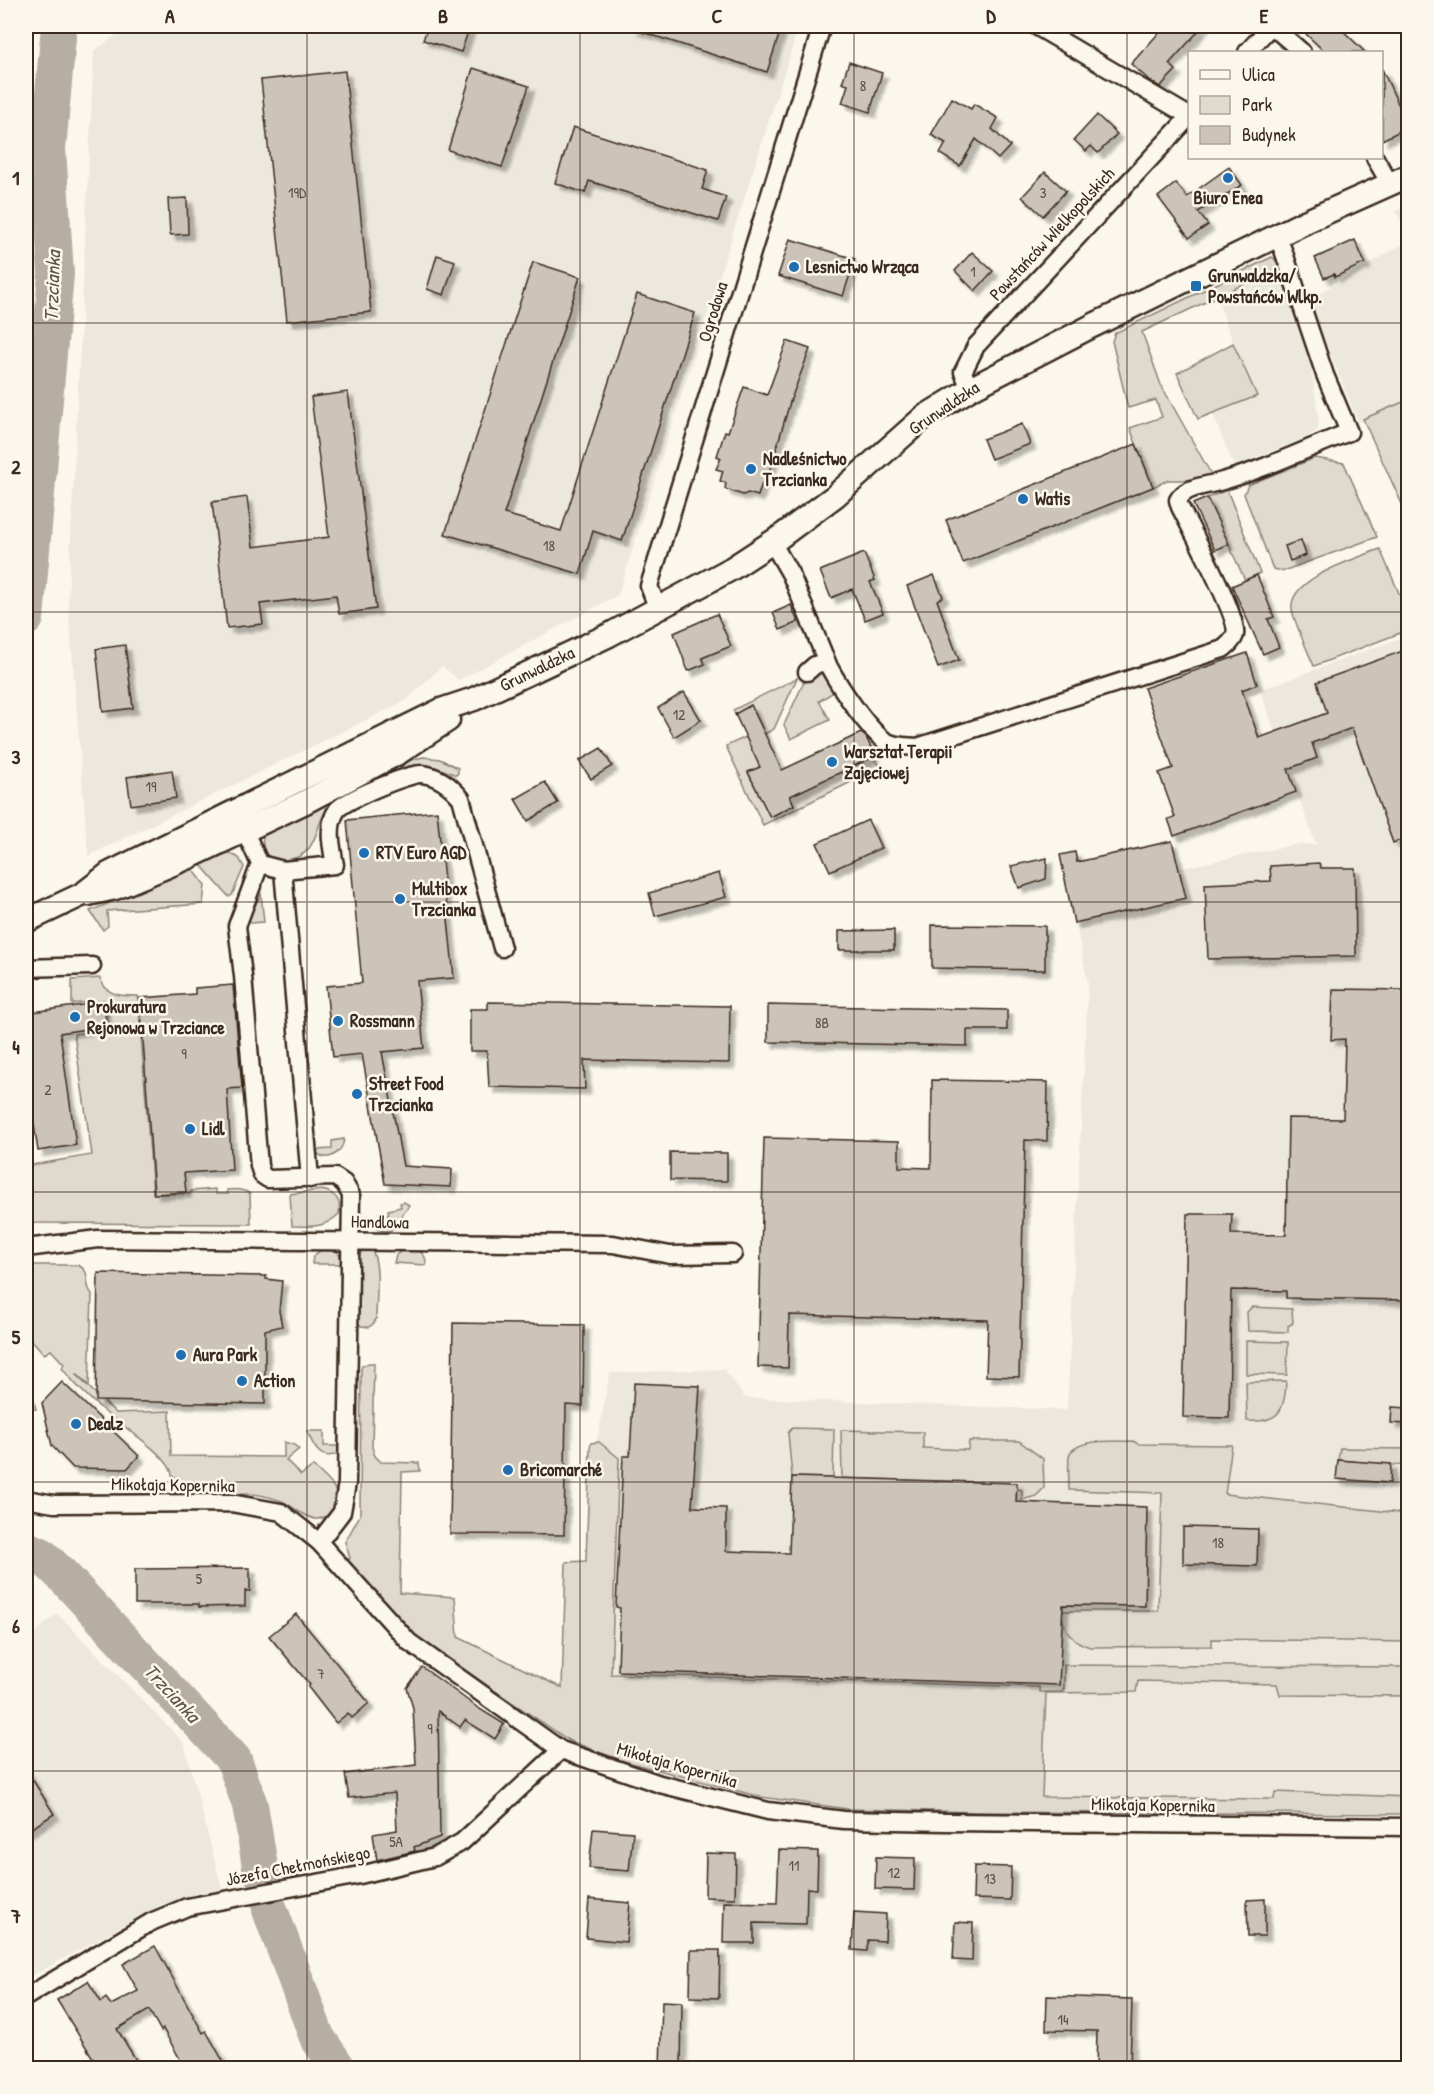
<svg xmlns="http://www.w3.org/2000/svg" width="1434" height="2094" font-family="'Patrick Hand',sans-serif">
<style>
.built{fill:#ede8dd}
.green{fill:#dfd9ce;stroke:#8d8276;stroke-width:1.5}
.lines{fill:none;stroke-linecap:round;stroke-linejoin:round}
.river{stroke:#b6aea2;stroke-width:36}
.building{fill:#ccc4b9;stroke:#3b2a1e;stroke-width:1.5;filter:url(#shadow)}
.street-casing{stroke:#3b2a1e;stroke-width:21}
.secondary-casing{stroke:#3b2a1e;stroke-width:27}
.street{stroke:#fbf7ec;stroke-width:16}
.secondary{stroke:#fbf7ec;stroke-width:22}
.grid{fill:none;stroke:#3b2a1e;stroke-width:1.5;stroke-opacity:0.55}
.poi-dot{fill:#1f6fb2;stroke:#fbf7ec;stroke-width:2}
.labels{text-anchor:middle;stroke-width:5;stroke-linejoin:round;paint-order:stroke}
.number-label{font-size:15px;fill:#5f5045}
.poi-label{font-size:18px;font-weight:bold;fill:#3b2a1e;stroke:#fbf7ec;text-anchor:start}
.street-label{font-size:18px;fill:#3b2a1e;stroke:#fbf7ec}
.water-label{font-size:20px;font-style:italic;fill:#605246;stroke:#fbf7ec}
.neatline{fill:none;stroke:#3b2a1e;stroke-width:2}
.grid-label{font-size:20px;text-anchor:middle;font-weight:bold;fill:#3b2a1e}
</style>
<defs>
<filter id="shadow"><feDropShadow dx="5.5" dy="5.5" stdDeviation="1.5" flood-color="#0004"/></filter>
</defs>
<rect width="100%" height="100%" fill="#fbf7ec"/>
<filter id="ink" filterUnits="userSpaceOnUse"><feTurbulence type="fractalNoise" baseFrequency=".0167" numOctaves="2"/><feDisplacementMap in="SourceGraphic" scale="12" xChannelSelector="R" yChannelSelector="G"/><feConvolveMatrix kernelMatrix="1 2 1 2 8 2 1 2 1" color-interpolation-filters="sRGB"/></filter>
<g filter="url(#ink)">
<!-- built -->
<g class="built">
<polygon points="129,26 799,26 618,595 459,680 442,666 407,700 88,856 68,600 94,51"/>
<polygon points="1408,206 1408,234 1395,211"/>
<polygon points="1408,241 1408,400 1358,422 1308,300"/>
<polygon points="1274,270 1284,281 1298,320 1311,365 1319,422 1317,430 1308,437 1234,466 1212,413 1257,396 1233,343 1217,298"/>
<polygon points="1408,635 1408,1808 942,1804 592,1704 597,1440 610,1373 724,1369 745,1398 1067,1410 1088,983 1069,891 1299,844 1316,845 1260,690"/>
<polygon points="57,1613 184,1743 222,1889 161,1905 26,1979 26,1641"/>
</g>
<!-- green -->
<g class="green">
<polygon points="1272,257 1280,264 1278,268 1142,332 1161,385 1211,474 1196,480 1168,480 1153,487 1130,428 1162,417 1156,400 1128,408 1112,341 1115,333"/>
<polygon points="31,303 26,368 26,304"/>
<polygon points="1233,343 1257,396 1198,419 1177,373"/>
<polygon points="1408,400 1408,514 1407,515 1363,419"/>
<polygon points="1315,458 1344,463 1377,537 1283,571 1273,569 1244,494 1248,485"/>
<polygon points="36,464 26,599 26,466"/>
<polygon points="1227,490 1260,573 1245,580 1207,498"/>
<path d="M 1380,549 L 1408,614 L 1408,630 L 1314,666 C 1308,652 1294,622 1292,609 C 1288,578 1358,558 1380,549 Z"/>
<polygon points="824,666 837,690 819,701 830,720 791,739 784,725 803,684"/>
<polygon points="797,678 774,729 765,734 751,705 735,714 733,710"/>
<polygon points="746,737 760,767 748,773 770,817 794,805 790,796 875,756 874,759 882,767 763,825 726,746"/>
<path d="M 423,757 L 440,759 L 458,768 L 458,773 L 456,775 C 434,765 423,763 400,768 L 411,760 Z"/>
<path d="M 339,792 L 341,797 C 309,812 327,855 286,860 C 280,861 273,861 268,856 C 262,850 262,842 263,834 Z"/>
<polygon points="229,853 239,858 244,867 232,895 229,897 200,864"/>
<polygon points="193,869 205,885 203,904 107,911 108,926 103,930 90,911"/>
<polygon points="261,894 264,922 250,923 249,918"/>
<path d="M 100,978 C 106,996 121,996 138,996 L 153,1194 L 190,1194 L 191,1191 L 215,1189 L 216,1194 L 228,1194 L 227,1190 C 235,1189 244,1189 250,1194 L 251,1224 L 26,1223 L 26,1166 L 92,1155 L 74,1034 L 109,1029 L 106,1003 L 105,1000 L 72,1004 L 72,980 Z"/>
<path d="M 344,1139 C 343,1154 324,1165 315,1150 L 332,1149 L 332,1141 Z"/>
<path d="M 321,1190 C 335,1192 342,1201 339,1214 C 323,1229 312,1226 292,1226 L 290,1194 Z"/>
<polygon points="404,1202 409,1205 407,1209 391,1230 386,1231 377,1229 375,1221 389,1214 388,1210 401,1207 400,1203"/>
<path d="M 326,1249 L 338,1252 L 343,1264 L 312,1264 C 312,1255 317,1251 326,1249 Z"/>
<path d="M 364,1249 L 371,1249 C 381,1262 376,1301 376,1318 L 374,1323 L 369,1327 L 361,1326 L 357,1321 L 358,1256 Z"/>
<path d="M 404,1249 C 415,1249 427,1250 426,1265 L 394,1263 L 396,1255 Z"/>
<path d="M 26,1265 L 78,1265 C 94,1274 82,1283 92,1294 L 89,1386 L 77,1374 L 76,1375 L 116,1413 L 170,1411 L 171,1456 L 284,1457 L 284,1442 L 294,1445 L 299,1449 L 286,1460 L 301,1475 L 313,1466 C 323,1476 345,1491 335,1507 C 318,1532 302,1512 284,1502 C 274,1498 263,1495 252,1494 C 228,1493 201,1501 178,1496 L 174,1490 L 184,1489 L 184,1483 L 172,1475 C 171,1457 120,1424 105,1412 C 90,1399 74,1384 62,1368 L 64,1364 L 51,1350 L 44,1354 L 32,1340 L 26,1342 Z"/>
<polygon points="1252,1307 1292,1309 1293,1323 1288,1326 1288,1332 1248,1331 1247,1312"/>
<polygon points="1246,1341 1288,1342 1287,1375 1246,1374"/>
<polygon points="369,1363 374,1363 372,1447 375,1456 381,1462 419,1463 420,1471 402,1472 400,1593 455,1597 458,1637 562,1688 566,1562 586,1561 590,1448 591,1443 599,1442 619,1458 611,1674 1039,1687 1040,1692 1061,1692 1064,1689 1064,1665 1408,1667 1408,1696 1280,1695 1277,1684 1138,1681 1136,1692 1046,1693 1042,1797 1274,1799 1275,1792 1408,1797 1408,1814 978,1812 848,1809 761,1797 620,1760 570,1741 420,1641 347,1561 350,1558 345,1542 360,1515 361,1369 362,1366"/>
<polygon points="26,1380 32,1392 36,1409 26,1410"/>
<path d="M 1286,1381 C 1285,1411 1279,1423 1247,1421 L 1246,1382 Z"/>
<polygon points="792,1428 834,1429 833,1478 792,1477 788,1433"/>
<polygon points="841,1430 923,1432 923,1448 968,1450 969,1441 1019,1441 1043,1459 1044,1488 1036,1496 1022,1500 1022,1490 1017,1489 1017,1484 842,1478"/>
<path d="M 307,1431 L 324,1431 L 324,1446 L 341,1446 L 337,1454 C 319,1461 313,1445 307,1431 Z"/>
<path d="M 1133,1441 L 1138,1444 L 1232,1445 L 1225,1494 L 1408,1514 L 1408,1642 L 1212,1639 L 1212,1646 L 1090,1647 C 1073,1642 1062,1630 1062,1611 L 1158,1611 L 1162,1493 L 1069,1490 C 1069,1480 1068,1468 1069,1457 C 1073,1437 1117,1442 1133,1441 Z"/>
<polygon points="1340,1448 1408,1449 1408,1466 1338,1460"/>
</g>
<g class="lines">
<!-- river -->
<g class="river">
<polyline points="26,618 56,274 48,149 59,26"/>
<polyline points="26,1549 41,1555 64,1577 234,1760 250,1805 261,1873"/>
<polyline points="270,1910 317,2037 338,2068"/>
</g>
</g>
<!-- building -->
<g class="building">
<polygon points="428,26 470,26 461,52 423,40"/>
<polygon points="634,26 782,26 767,72 633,29"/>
<polygon points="1165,26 1203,26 1169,64 1176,70 1160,87 1150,81 1131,64"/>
<polygon points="1315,26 1338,26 1365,52 1325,52 1306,34"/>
<polygon points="849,62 882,73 870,112 842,103 848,85 842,83"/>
<polygon points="473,68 529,86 502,167 448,150"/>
<polygon points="1382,69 1408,125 1408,127 1382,140"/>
<polygon points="345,71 371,312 287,321 261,80"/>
<polygon points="952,98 971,109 974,104 998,118 992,129 1010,146 998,159 976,139 960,166 940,154 946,143 931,135"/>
<polygon points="1097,115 1117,134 1098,153 1091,146 1086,151 1074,140"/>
<polygon points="573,127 708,170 702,189 726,197 718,221 589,181 585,193 555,183"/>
<polygon points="1229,167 1242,185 1198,212 1208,225 1189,238 1158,197 1176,183 1187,197"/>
<polygon points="1045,172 1066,191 1043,216 1022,197"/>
<polygon points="187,198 188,234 170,235 168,199"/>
<polygon points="790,239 855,259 843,296 778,276"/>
<polygon points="1355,240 1365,263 1335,277 1334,274 1324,278 1315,258"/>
<polygon points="972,252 993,271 975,291 955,271"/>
<polygon points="437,255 455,261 444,295 427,289"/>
<polygon points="533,262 580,277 504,514 519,518 561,531 637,294 695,313 622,541 593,531 580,574 445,534"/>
<polygon points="787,341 810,349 790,402 768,477 762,483 758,496 748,493 743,495 725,489 726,483 720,481 723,471 716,469 721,458 717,456 725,431 728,432 744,387 767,395"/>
<polygon points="348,392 376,609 339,614 336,595 260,604 263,624 227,628 212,502 247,497 253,547 329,537 311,397"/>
<polygon points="1022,424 1030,444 991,459 983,439"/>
<polygon points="1136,444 1153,487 963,563 946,520"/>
<polygon points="1207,498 1229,544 1215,550 1193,504"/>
<polygon points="1301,540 1306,555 1290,561 1285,546"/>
<polygon points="864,553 875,580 870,582 883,613 865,620 852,589 831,598 820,571"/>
<polygon points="934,575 943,597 937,600 959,660 938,668 907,586"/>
<polygon points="1257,575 1274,617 1268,619 1279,647 1263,654 1232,586"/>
<polygon points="791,605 798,622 780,630 773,613"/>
<polygon points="717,614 731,646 702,658 705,664 688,671 674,633"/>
<polygon points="125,645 133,708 103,712 96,649"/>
<polygon points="1408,649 1408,837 1393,843 1352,728 1312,743 1317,758 1288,769 1296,792 1174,836 1168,819 1175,817 1159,773 1173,768 1144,688 1247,653 1257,684 1242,690 1259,738 1327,713 1317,682"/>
<polygon points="684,692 701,720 674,737 658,708"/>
<polygon points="751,705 782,770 861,733 866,737 875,756 790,796 794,805 770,817 748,772 760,767 735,714"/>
<polygon points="601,748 612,766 591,779 579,761"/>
<polygon points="172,770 176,798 131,805 127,777"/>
<polygon points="545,782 558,803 528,821 515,799"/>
<polygon points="437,811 454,978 417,981 424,1048 382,1052 403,1166 452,1169 451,1187 385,1184 362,1054 333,1057 326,986 362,983 347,820"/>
<polygon points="868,820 881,848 830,871 817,843"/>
<polygon points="1172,841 1186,898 1074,923 1060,855 1075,852 1077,862"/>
<polygon points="1047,858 1046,879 1019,888 1011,866"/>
<polygon points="1319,863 1321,868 1355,868 1356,956 1208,959 1205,884 1271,881 1270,866"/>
<polygon points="719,873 726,897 655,916 649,893"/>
<polygon points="932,925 1045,926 1045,970 932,968"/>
<polygon points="894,930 894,950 839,950 839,931"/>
<polygon points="233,985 242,1088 227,1089 232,1170 184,1173 186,1192 154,1194 140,998 195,994 195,988"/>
<polygon points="1333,989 1408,990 1408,1300 1286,1298 1286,1291 1231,1290 1229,1418 1183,1417 1187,1214 1232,1214 1231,1234 1286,1235 1288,1118 1343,1119 1345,1039 1331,1040"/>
<polygon points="103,1002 107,1026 60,1033 76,1145 38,1151 26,1070 26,1013"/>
<polygon points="488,1002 730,1006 729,1063 584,1060 585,1089 489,1087 487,1051 470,1051 470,1009 488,1009"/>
<polygon points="768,1005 1007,1010 1007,1030 967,1030 967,1046 768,1042"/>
<polygon points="932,1080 1048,1082 1047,1141 1025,1140 1019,1377 986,1376 988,1320 789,1315 788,1368 758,1367 764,1138 899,1141 899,1167 931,1168"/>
<polygon points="670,1152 727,1153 727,1181 670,1180"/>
<polygon points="98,1273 266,1276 266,1279 282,1281 279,1311 282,1326 265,1330 265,1404 96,1401"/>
<polygon points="453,1323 584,1325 583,1406 566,1405 564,1535 450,1534"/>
<polygon points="62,1382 139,1456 127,1469 73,1468 52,1446 42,1403"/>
<polygon points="634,1383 700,1386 692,1507 726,1508 726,1551 789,1553 792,1477 1017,1483 1016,1502 1147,1507 1145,1606 1063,1605 1059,1685 618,1671 620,1608 616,1607 623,1456 630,1456"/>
<polygon points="1392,1407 1408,1408 1408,1424 1391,1423"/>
<polygon points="1338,1460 1391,1464 1390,1483 1336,1479"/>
<polygon points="1183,1527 1258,1529 1257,1566 1183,1564"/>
<polygon points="250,1568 250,1591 245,1591 245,1606 199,1607 199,1604 135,1604 135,1569"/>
<polygon points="296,1614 369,1703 352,1718 348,1713 336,1723 308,1687 310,1685 269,1636"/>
<polygon points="422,1667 478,1708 504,1724 495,1739 465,1720 460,1727 438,1711 440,1837 414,1847 415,1851 377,1860 373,1834 397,1830 395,1793 349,1798 345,1774 416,1765 413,1708 407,1688"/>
<polygon points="26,1769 54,1814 26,1832"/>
<polygon points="593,1829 633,1832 629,1871 589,1868"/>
<polygon points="779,1850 818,1851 817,1889 807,1888 806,1924 754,1923 754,1943 723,1943 724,1902 777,1903"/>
<polygon points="706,1853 736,1854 735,1898 705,1897"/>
<polygon points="876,1857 915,1858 914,1890 875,1889"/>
<polygon points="974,1866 1011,1867 1010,1900 973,1899"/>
<polygon points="589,1899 630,1903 626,1942 586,1938"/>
<polygon points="1265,1899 1265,1936 1248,1936 1247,1900"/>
<polygon points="854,1912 886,1914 885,1941 868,1940 867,1951 852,1950"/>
<polygon points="955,1922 973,1923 972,1961 953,1960"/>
<polygon points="155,1946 203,2033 206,2031 227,2068 185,2068 163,2029 161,2031 149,2010 117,2029 141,2068 99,2068 57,2000 88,1981 101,2002 106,1998 111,2005 138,1991 123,1964"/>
<polygon points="691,1950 720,1950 719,1998 690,1997"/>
<polygon points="1047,1996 1132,1999 1130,2068 1096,2068 1097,2031 1046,2030"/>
<polygon points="662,2001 682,2002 681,2068 660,2068"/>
</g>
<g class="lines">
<defs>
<g id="street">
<polyline points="1036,26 1189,116"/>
<polyline points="1272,26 1302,52"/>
<polyline points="1247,52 1271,26"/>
<polyline points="1375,158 1390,184"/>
<polyline points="970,389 963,372 976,346 1190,116"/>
<path d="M 772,542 L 791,575 L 829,667 C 840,687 866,727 884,740 C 894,747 906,746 917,747 L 1223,649 C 1228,645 1233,641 1235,635 C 1240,619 1190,527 1180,507 L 1178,500 C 1185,487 1205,486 1219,482 C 1263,470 1306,449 1349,432 L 1325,375 L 1283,250 L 1277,236"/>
<polyline points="658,609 649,586 822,26"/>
<polyline points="807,672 815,665 826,661"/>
<polyline points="240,821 260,864 237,926 243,976 259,1166 262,1175 268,1179 335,1177 344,1183 351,1195 347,1483 342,1512 319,1542"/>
<path d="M 260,864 L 283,870 L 335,865 C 332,848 326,826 337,810 C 345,800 409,773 422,774 C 439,776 451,786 461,798 L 502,948"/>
<polyline points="283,870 310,1179"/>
<polyline points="26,968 92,966"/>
<polyline points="26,1248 98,1239 613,1244 670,1255 733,1254"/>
<polyline points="26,1499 54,1504 231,1503 281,1512 319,1542 409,1642 561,1750 660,1784 768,1811 844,1820 946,1822 1408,1827"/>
<polyline points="26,1997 151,1922 187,1907 360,1875 435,1857 462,1842 561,1750"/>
</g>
<g id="secondary">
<polyline points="88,894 115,888 189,857 305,802 398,753 448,720"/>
<polyline points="26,921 83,894 110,873 441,710 474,699 609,635 731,569 780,537 835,496 924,417 970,389 1092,326 1307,221 1408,176"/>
</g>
</defs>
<!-- street casing -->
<use href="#street" class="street-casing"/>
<!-- secondary casing -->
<use href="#secondary" class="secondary-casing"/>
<!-- street -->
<use href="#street" class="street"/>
<!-- secondary -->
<use href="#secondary" class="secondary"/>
</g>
</g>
<!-- grid -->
<path class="grid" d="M 307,26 L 307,2068M 580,26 L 580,2068M 854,26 L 854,2068M 1127,26 L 1127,2068M 26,323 L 1408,323M 26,612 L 1408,612M 26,902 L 1408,902M 26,1192 L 1408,1192M 26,1482 L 1408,1482M 26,1771 L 1408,1771"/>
<!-- markers -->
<g class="poi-dot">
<circle cx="1228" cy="178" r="6"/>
<circle cx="794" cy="267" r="6"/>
<rect x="1190" y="280" width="12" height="12" rx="3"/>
<circle cx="751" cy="469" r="6"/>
<circle cx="1023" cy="499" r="6"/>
<circle cx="832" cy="762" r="6"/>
<circle cx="364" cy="853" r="6"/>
<circle cx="400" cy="899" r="6"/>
<circle cx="75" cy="1017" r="6"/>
<circle cx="338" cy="1021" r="6"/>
<circle cx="357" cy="1094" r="6"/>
<circle cx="190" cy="1129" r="6"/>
<circle cx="181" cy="1355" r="6"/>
<circle cx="242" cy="1381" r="6"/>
<circle cx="76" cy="1424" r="6"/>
<circle cx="508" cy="1470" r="6"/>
</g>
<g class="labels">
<!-- number labels -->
<g class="number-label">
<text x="863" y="91">8</text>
<text x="297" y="198">19D</text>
<text x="1043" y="198">3</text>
<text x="973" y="277">1</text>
<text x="549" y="551">18</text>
<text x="679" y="720">12</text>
<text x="151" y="792">19</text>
<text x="822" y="1028">8B</text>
<text x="184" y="1059">9</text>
<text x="48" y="1095">2</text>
<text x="1218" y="1548">18</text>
<text x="199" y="1584">5</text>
<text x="321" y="1679">7</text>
<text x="430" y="1734">9</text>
<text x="396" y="1847">5A</text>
<text x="794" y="1871">11</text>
<text x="894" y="1878">12</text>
<text x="990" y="1884">13</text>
<text x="1063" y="2025">14</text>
</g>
<!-- poi labels -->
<g class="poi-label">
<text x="1228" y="204" text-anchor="middle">Biuro Enea</text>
<text x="806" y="273">Lesnictwo Wrząca</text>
<text x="1208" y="282">Grunwaldzka/<tspan x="1208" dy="21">Powstańców Wlkp.</tspan></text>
<text x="763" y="465">Nadleśnictwo<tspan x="763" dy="21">Trzcianka</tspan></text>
<text x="1035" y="505">Watis</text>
<text x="844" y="758">Warsztat Terapii<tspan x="844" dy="21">Zajęciowej</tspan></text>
<text x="376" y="859">RTV Euro AGD</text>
<text x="412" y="895">Multibox<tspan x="412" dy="21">Trzcianka</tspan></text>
<text x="87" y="1013">Prokuratura<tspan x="87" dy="21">Rejonowa w Trzciance</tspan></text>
<text x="350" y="1027">Rossmann</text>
<text x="369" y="1090">Street Food<tspan x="369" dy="21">Trzcianka</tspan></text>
<text x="202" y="1135">Lidl</text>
<text x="193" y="1361">Aura Park</text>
<text x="254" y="1387">Action</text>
<text x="88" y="1430">Dealz</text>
<text x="520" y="1476">Bricomarché</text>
</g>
<!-- street labels -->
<g class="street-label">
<text transform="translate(1052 234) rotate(-47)" y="6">Powstańców Wielkopolskich</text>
<text transform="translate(713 312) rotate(-73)" y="6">Ogrodowa</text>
<text transform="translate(944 408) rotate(-34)" y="6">Grunwaldzka</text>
<text transform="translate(537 669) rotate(-26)" y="6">Grunwaldzka</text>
<text transform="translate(380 1222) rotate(1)" y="6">Handlowa</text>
<text transform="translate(173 1485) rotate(1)" y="6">Mikołaja Kopernika</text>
<text transform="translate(677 1765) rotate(16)" y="6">Mikołaja Kopernika</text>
<text transform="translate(1153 1805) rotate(1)" y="6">Mikołaja Kopernika</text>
<text transform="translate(298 1866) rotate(-11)" y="6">Józefa Chełmońskiego</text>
</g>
<!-- water labels -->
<g class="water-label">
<text transform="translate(52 286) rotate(-88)" y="7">Trzcianka</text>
<text transform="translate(172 1693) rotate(47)" y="7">Trzcianka</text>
</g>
</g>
<!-- margin -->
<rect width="1434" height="2094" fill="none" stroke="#fbf7ec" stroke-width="66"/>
<!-- legend -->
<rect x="1188" y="51" width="195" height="108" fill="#fbf7ec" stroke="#aea59a" stroke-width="1.5"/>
<rect x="1200" y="70" width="30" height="9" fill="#fbf7ec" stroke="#aea59a" stroke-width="1.5"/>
<text x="1242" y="81" font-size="18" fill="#3b2a1e">Ulica</text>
<rect x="1200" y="96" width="30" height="18" fill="#dfd9ce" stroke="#aea59a" stroke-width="1.5"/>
<text x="1242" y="111" font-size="18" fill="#3b2a1e">Park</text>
<rect x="1200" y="126" width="30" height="18" fill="#ccc4b9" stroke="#aea59a" stroke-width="1.5"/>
<text x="1242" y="141" font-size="18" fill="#3b2a1e">Budynek</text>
<rect x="33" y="33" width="1368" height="2028" class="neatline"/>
<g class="grid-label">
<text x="170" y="23">A</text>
<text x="443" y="23">B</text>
<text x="717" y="23">C</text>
<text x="991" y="23">D</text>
<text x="1264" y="23">E</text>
<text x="16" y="185">1</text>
<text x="16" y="474">2</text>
<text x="16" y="764">3</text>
<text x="16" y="1054">4</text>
<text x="16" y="1344">5</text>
<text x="16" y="1633">6</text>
<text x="16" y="1923">7</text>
</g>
</svg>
